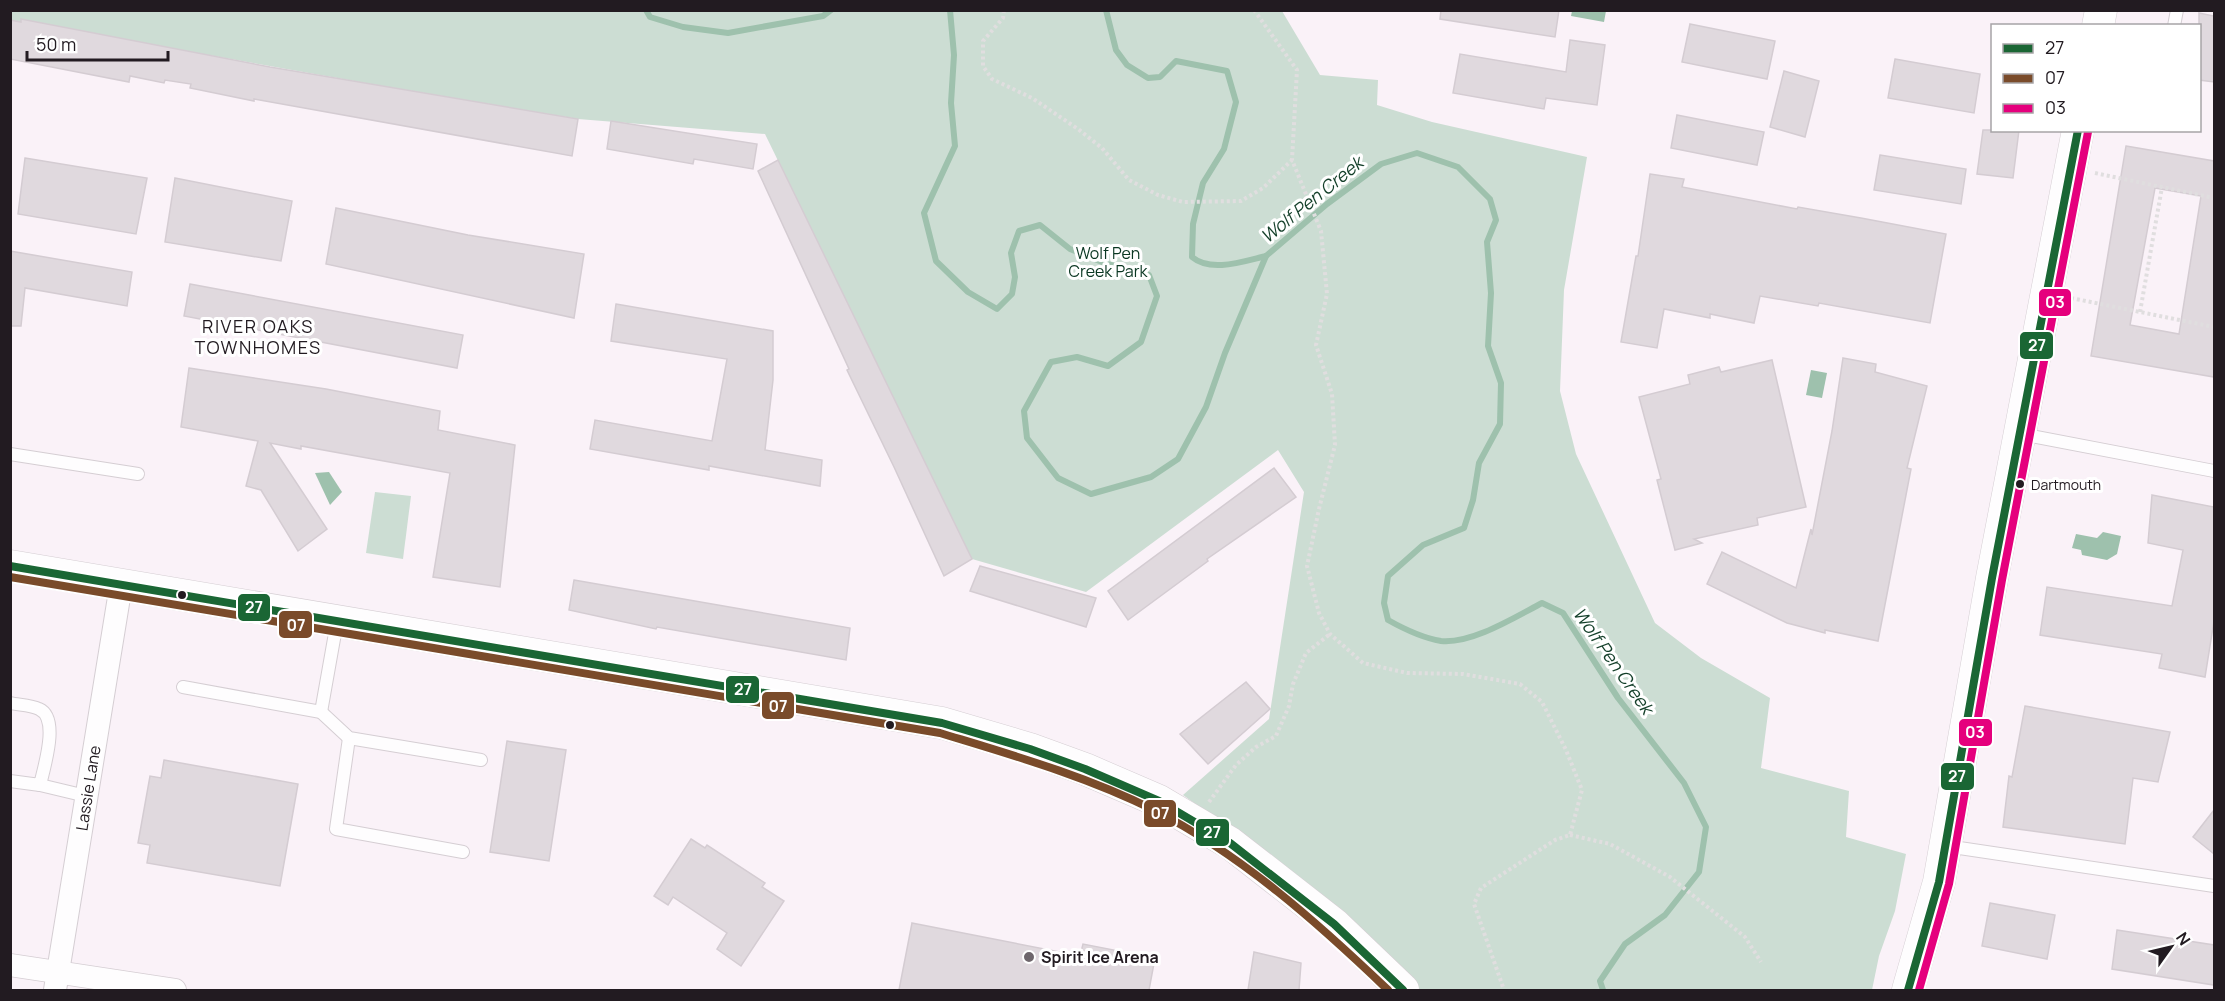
<svg xmlns="http://www.w3.org/2000/svg" width="2225" height="1001" font-family="Manrope,sans-serif">
<style>
.green{fill:#ccddd3}
.water{fill:#9ec1ad}
.lines{fill:none;stroke-linecap:round;stroke-linejoin:round}
.stream{stroke:#9ec1ad;stroke-width:6}
.building{fill:#e0d9de;stroke:#d4ccd2;stroke-width:1.5;fill-rule:evenodd}
.lane-casing{stroke:#d5ced3;stroke-width:14}
.street-casing{stroke:#d5ced3;stroke-width:24}
.secondary-casing{stroke:#d5ced3;stroke-width:33}
.path{stroke:#e0dedf;stroke-width:4;stroke-dasharray:3 3;stroke-linecap:butt}
.lane{stroke:#fefdfe;stroke-width:12}
.street{stroke:#fefdfe;stroke-width:22}
.secondary{stroke:#fefdfe;stroke-width:32}
.bus-1-casing{stroke:#fff;stroke-width:12}
.bus-2-casing{stroke:#fff;stroke-width:12}
.bus-3-casing{stroke:#fff;stroke-width:12}
.bus-1{stroke:#1a6634;stroke-width:8}
.bus-2{stroke:#7a4b2a;stroke-width:8}
.bus-3{stroke:#e5007d;stroke-width:8}
.bus-dot{fill:#221b21;stroke:#fff;stroke-width:2}
.poi-dot{fill:#6e666c;stroke:#fff;stroke-width:2}
.labels{text-anchor:middle;stroke-width:6;stroke-linejoin:round;paint-order:stroke}
.bus-label{font-size:14px;fill:#221b21;stroke:#fff;text-anchor:start}
.park-label{font-size:16px;fill:#0a3722;stroke:#fff}
.street-label{font-size:16px;fill:#221b21;stroke:#fff}
.poi-label{font-size:16px;font-weight:bold;fill:#221b21;stroke:#fff;text-anchor:start}
.water-label{font-size:18px;font-style:italic;fill:#133f29;stroke:#fff}
.neighbourhood-label{font-size:18px;letter-spacing:1.5px;fill:#221b21;stroke:#fff}
.line-badge{stroke:#fff;stroke-width:2}
.badge-label{font-size:16px;text-anchor:middle;font-weight:bold;fill:#fff}
</style>
<rect width="100%" height="100%" fill="#faf2f8"/>
<!-- green -->
<g class="green">
<polygon points="10,11 1282,11 1320,75 1378,80 1377,105 1432,122 1587,157 1564,290 1560,391 1576,454 1655,623 1701,658 1770,698 1761,768 1849,791 1846,837 1906,854 1895,911 1879,956 1872,990 1416,990 1268,856 1183,795 1269,719 1304,492 1278,450 1086,592 972,559 765,134 578,119 371,84 11,20"/>
<polygon points="375,492 411,496 403,559 366,553"/>
</g>
<!-- water -->
<g class="water">
<polygon points="1572,11 1572,10 1606,11 1604,22 1571,16"/>
<polygon points="1811,370 1827,373 1822,398 1806,395"/>
<polygon points="329,472 342,492 330,505 315,473"/>
<polygon points="2103,532 2121,536 2117,554 2107,560 2082,555 2081,550 2072,548 2076,534 2097,538"/>
</g>
<g class="lines">
<!-- stream -->
<g class="stream">
<polyline points="646,10 650,17 683,27 728,33 823,16 831,10"/>
<path d="M 950,10 L 954,55 L 951,103 L 955,146 L 924,213 L 936,261 L 968,292 L 997,309 L 1012,294 L 1015,277 L 1011,253 L 1019,231 L 1040,225 L 1070,249 L 1107,264 L 1149,275 L 1157,296 L 1141,342 L 1108,366 L 1077,357 L 1051,362 L 1024,411 L 1027,438 L 1058,478 L 1091,494 L 1151,477 L 1178,459 L 1206,407 L 1225,353 L 1266,256 L 1327,204 L 1381,164 L 1417,153 L 1458,167 L 1490,199 L 1496,220 L 1487,242 L 1491,293 L 1488,346 L 1501,383 L 1500,424 L 1479,463 L 1473,500 L 1464,528 L 1423,545 L 1388,576 L 1384,603 L 1388,620 C 1404,629 1423,638 1441,641 C 1472,644 1515,617 1542,603 L 1563,613 L 1618,698 L 1684,783 L 1706,827 L 1699,872 L 1665,915 L 1625,944 L 1600,981 L 1603,990"/>
<path d="M 1106,10 L 1116,50 L 1127,65 L 1148,78 L 1160,77 L 1176,61 L 1227,71 L 1236,102 L 1224,149 L 1203,183 L 1193,224 L 1192,257 C 1211,273 1244,261 1266,256"/>
</g>
</g>
<!-- building -->
<g class="building">
<polygon points="1441,10 1559,10 1555,37 1440,19"/>
<polygon points="2199,13 2214,16 2214,82 2199,80"/>
<polygon points="21,19 270,67 578,119 572,156 254,99 254,101 190,88 191,84 165,80 164,83 130,76 129,82 10,59 10,20 21,22"/>
<polygon points="1690,24 1775,41 1767,79 1682,62"/>
<polygon points="1570,40 1605,45 1597,105 1546,98 1544,109 1453,93 1460,54 1566,72"/>
<polygon points="1895,59 1980,74 1974,113 1888,98"/>
<polygon points="1784,71 1819,81 1805,137 1770,127"/>
<polygon points="1677,115 1764,132 1757,165 1671,148"/>
<polygon points="611,121 757,144 753,169 694,159 693,164 607,149"/>
<polygon points="1983,130 2019,130 2013,178 1977,174"/>
<path d="M 2126,146 L 2214,161 L 2214,377 L 2091,356 ZM 2155,188 L 2201,196 L 2179,334 L 2130,325 Z"/>
<polygon points="1880,155 1966,169 1961,204 1874,190"/>
<polygon points="25,158 147,178 136,234 18,214"/>
<polygon points="778,160 972,559 944,576 894,467 847,370 849,369 758,171"/>
<polygon points="1650,174 1684,179 1682,187 1797,209 1798,207 1861,218 1946,234 1930,323 1819,303 1818,306 1760,296 1754,323 1710,314 1710,318 1664,309 1657,348 1621,342 1636,256 1638,256"/>
<polygon points="175,178 292,201 281,261 165,242"/>
<polygon points="336,208 468,235 584,254 574,318 326,264"/>
<polygon points="10,251 132,272 127,306 25,288 21,326 10,326"/>
<polygon points="190,284 463,335 457,368 184,316"/>
<polygon points="616,304 773,331 773,380 765,450 822,460 820,486 709,466 709,470 590,449 595,420 712,441 727,359 611,341"/>
<polygon points="1843,358 1876,364 1875,372 1927,386 1907,468 1911,469 1878,641 1825,630 1825,633 1787,623 1707,584 1722,552 1796,588 1811,529 1812,535 1832,431"/>
<polygon points="1772,360 1806,507 1757,518 1758,525 1694,539 1702,543 1675,550 1657,480 1661,479 1639,397 1690,384 1688,375 1719,367 1721,372"/>
<polygon points="189,368 326,389 440,411 438,430 515,445 500,587 433,577 450,473 301,446 301,449 270,443 327,529 298,551 261,490 246,486 258,441 181,427"/>
<polygon points="1274,468 1296,497 1207,559 1208,561 1128,620 1108,591"/>
<polygon points="2152,495 2214,507 2214,621 2205,677 2159,668 2162,654 2040,635 2047,587 2172,606 2183,550 2148,543"/>
<polygon points="980,566 1096,598 1086,627 970,591"/>
<polygon points="574,580 850,628 846,660 657,627 656,629 569,610"/>
<polygon points="1246,682 1270,709 1208,764 1180,734"/>
<polygon points="2025,706 2170,732 2158,782 2133,778 2125,844 2003,827 2009,776 2012,777"/>
<polygon points="507,741 566,750 549,861 490,852"/>
<polygon points="164,760 298,784 280,886 147,863 150,845 138,843 150,776 161,778"/>
<polygon points="2214,810 2214,854 2193,837"/>
<polygon points="691,839 705,848 707,845 765,883 762,887 784,901 741,966 717,949 727,933 673,897 668,905 654,896"/>
<polygon points="1990,903 2055,915 2047,959 1982,946"/>
<polygon points="912,923 1080,956 1083,944 1155,958 1149,990 899,990"/>
<polygon points="2117,930 2214,945 2214,985 2112,969"/>
<polygon points="1254,952 1301,963 1299,990 1248,990"/>
</g>
<g class="lines">
<defs>
<g id="lane">
<polyline points="2174,26 2177,10"/>
<polyline points="2021,434 2214,471"/>
<polyline points="10,454 138,474"/>
<polyline points="183,687 321,712 337,622"/>
<path d="M 10,703 C 19,705 31,705 39,709 C 60,718 44,767 40,785 L 10,781"/>
<polyline points="321,712 349,738 481,760"/>
<polyline points="349,738 336,829 463,852"/>
<polyline points="40,785 86,796"/>
<polyline points="1946,846 2214,886"/>
</g>
<g id="street">
<polyline points="10,965 175,990"/>
<polyline points="55,990 121,585"/>
</g>
<g id="secondary">
<polyline points="2098,26 2101,10"/>
<polyline points="10,566 942,723 1030,749 1085,769 1159,801 1230,843 1334,924 1403,990"/>
<polyline points="1908,990 1939,882 1992,578 2078,130"/>
</g>
</defs>
<!-- lane casing -->
<use href="#lane" class="lane-casing"/>
<!-- street casing -->
<use href="#street" class="street-casing"/>
<!-- secondary casing -->
<use href="#secondary" class="secondary-casing"/>
<!-- path -->
<g class="path">
<polyline points="1004,10 1003,18 983,41 983,66 992,79 1032,98 1078,129 1102,148 1129,180 1158,195 1183,202 1241,201 1263,188 1292,160"/>
<polyline points="1254,10 1297,70 1292,160 1321,231 1327,294 1316,345 1332,394 1335,445 1319,509 1307,566 1319,613 1330,634 1363,663 1407,673 1463,674 1520,684 1542,702 1566,750 1582,790 1570,835 1555,840 1481,888 1474,904 1504,990"/>
<polyline points="2095,173 2214,198"/>
<polyline points="2071,298 2214,327"/>
<polyline points="2140,312 2162,187"/>
<polyline points="1209,802 1236,765 1256,747 1276,736 1289,706 1293,684 1306,653 1330,634"/>
<polyline points="1570,835 1610,844 1670,877 1745,937 1761,962"/>
</g>
<!-- lane -->
<use href="#lane" class="lane"/>
<!-- street -->
<use href="#street" class="street"/>
<!-- secondary -->
<use href="#secondary" class="secondary"/>
<defs>
<g id="bus-1">
<polyline points="10,566 942,723 1030,749 1085,769 1159,801 1230,843 1334,924 1403,990"/>
<polyline points="1908,990 1939,882 1992,578 2078,130"/>
</g>
<path id="bus-2" d="M 10,577 L 940,733 C 1012,755 1086,776 1154,810 C 1242,855 1318,923 1388,990"/>
<polyline id="bus-3" points="1919,990 1949,884 2002,580 2088,132"/>
</defs>
<!-- bus-1 casing -->
<use href="#bus-1" class="bus-1-casing"/>
<!-- bus-2 casing -->
<use href="#bus-2" class="bus-2-casing"/>
<!-- bus-3 casing -->
<use href="#bus-3" class="bus-3-casing"/>
<!-- bus-1 -->
<use href="#bus-1" class="bus-1"/>
<!-- bus-2 -->
<use href="#bus-2" class="bus-2"/>
<!-- bus-3 -->
<use href="#bus-3" class="bus-3"/>
</g>
<!-- markers -->
<g class="bus-dot">
<circle cx="2020" cy="484" r="5"/>
<circle cx="182" cy="595" r="5"/>
<circle cx="890" cy="725" r="5"/>
</g>
<circle class="poi-dot" cx="1029" cy="957" r="6"/>
<g class="labels">
<!-- bus labels -->
<g class="bus-label">
<text x="2031" y="490">Dartmouth</text>
</g>
<!-- park labels -->
<g class="park-label">
<text x="1108" y="259">Wolf Pen<tspan x="1108" dy="18">Creek Park</tspan></text>
</g>
<!-- street labels -->
<g class="street-label">
<text transform="translate(88 788) rotate(-81)" y="6">Lassie Lane</text>
</g>
<!-- poi labels -->
<g class="poi-label">
<text x="1041" y="963">Spirit Ice Arena</text>
</g>
<!-- water labels -->
<g class="water-label">
<text transform="translate(1312 200) rotate(-39)" y="6">Wolf Pen Creek</text>
<text transform="translate(1613 661) rotate(55)" y="6">Wolf Pen Creek</text>
</g>
<!-- neighbourhood labels -->
<g class="neighbourhood-label">
<text x="258" y="333">RIVER OAKS<tspan x="258" dy="21">TOWNHOMES</tspan></text>
</g>
</g>
<g class="line-badge">
<rect x="2038" y="288" width="34" height="29" rx="6" fill="#e5007d"/>
<rect x="2019" y="331" width="35" height="29" rx="6" fill="#1a6634"/>
<rect x="237" y="593" width="34" height="29" rx="6" fill="#1a6634"/>
<rect x="278" y="610" width="35" height="29" rx="6" fill="#7a4b2a"/>
<rect x="725" y="675" width="35" height="29" rx="6" fill="#1a6634"/>
<rect x="761" y="691" width="34" height="29" rx="6" fill="#7a4b2a"/>
<rect x="1958" y="718" width="35" height="29" rx="6" fill="#e5007d"/>
<rect x="1940" y="762" width="35" height="29" rx="6" fill="#1a6634"/>
<rect x="1143" y="799" width="34" height="29" rx="6" fill="#7a4b2a"/>
<rect x="1195" y="818" width="35" height="29" rx="6" fill="#1a6634"/>
</g>
<g class="badge-label">
<text x="2055" y="308">03</text>
<text x="2037" y="351">27</text>
<text x="254" y="613">27</text>
<text x="296" y="631">07</text>
<text x="743" y="695">27</text>
<text x="778" y="712">07</text>
<text x="1975" y="738">03</text>
<text x="1957" y="782">27</text>
<text x="1160" y="819">07</text>
<text x="1212" y="838">27</text>
</g>
<!-- border -->
<rect width="2225" height="1001" fill="none" stroke="#221b21" stroke-width="24"/>
<!-- legend -->
<rect x="1991" y="24" width="210" height="108" fill="#ffffff" stroke="#a7a4a6" stroke-width="1.5"/>
<rect x="2003" y="44" width="30" height="9" fill="#1a6634" stroke="#a7a4a6" stroke-width="1.5"/>
<text x="2045" y="54" font-size="18" fill="#221b21">27</text>
<rect x="2003" y="74" width="30" height="9" fill="#7a4b2a" stroke="#a7a4a6" stroke-width="1.5"/>
<text x="2045" y="84" font-size="18" fill="#221b21">07</text>
<rect x="2003" y="104" width="30" height="9" fill="#e5007d" stroke="#a7a4a6" stroke-width="1.5"/>
<text x="2045" y="114" font-size="18" fill="#221b21">03</text>
<!-- north arrow -->
<g transform="translate(2171 947) rotate(56)" stroke="#ffffff" stroke-width="4.5" paint-order="stroke">
<path d="M0-4.5L10 22L0 15L-10 22Z" fill="#221b21"/>
<text y="-9" font-size="16" font-weight="bold" text-anchor="middle" fill="#221b21">N</text>
</g>
<!-- scale -->
<path d="M27 51v9h141v-9" fill="none" stroke="#221b21" stroke-width="3"/>
<text x="36" y="51" font-size="18" fill="#221b21" stroke="#ffffff" stroke-width="4.5" paint-order="stroke">50 m</text>
</svg>
